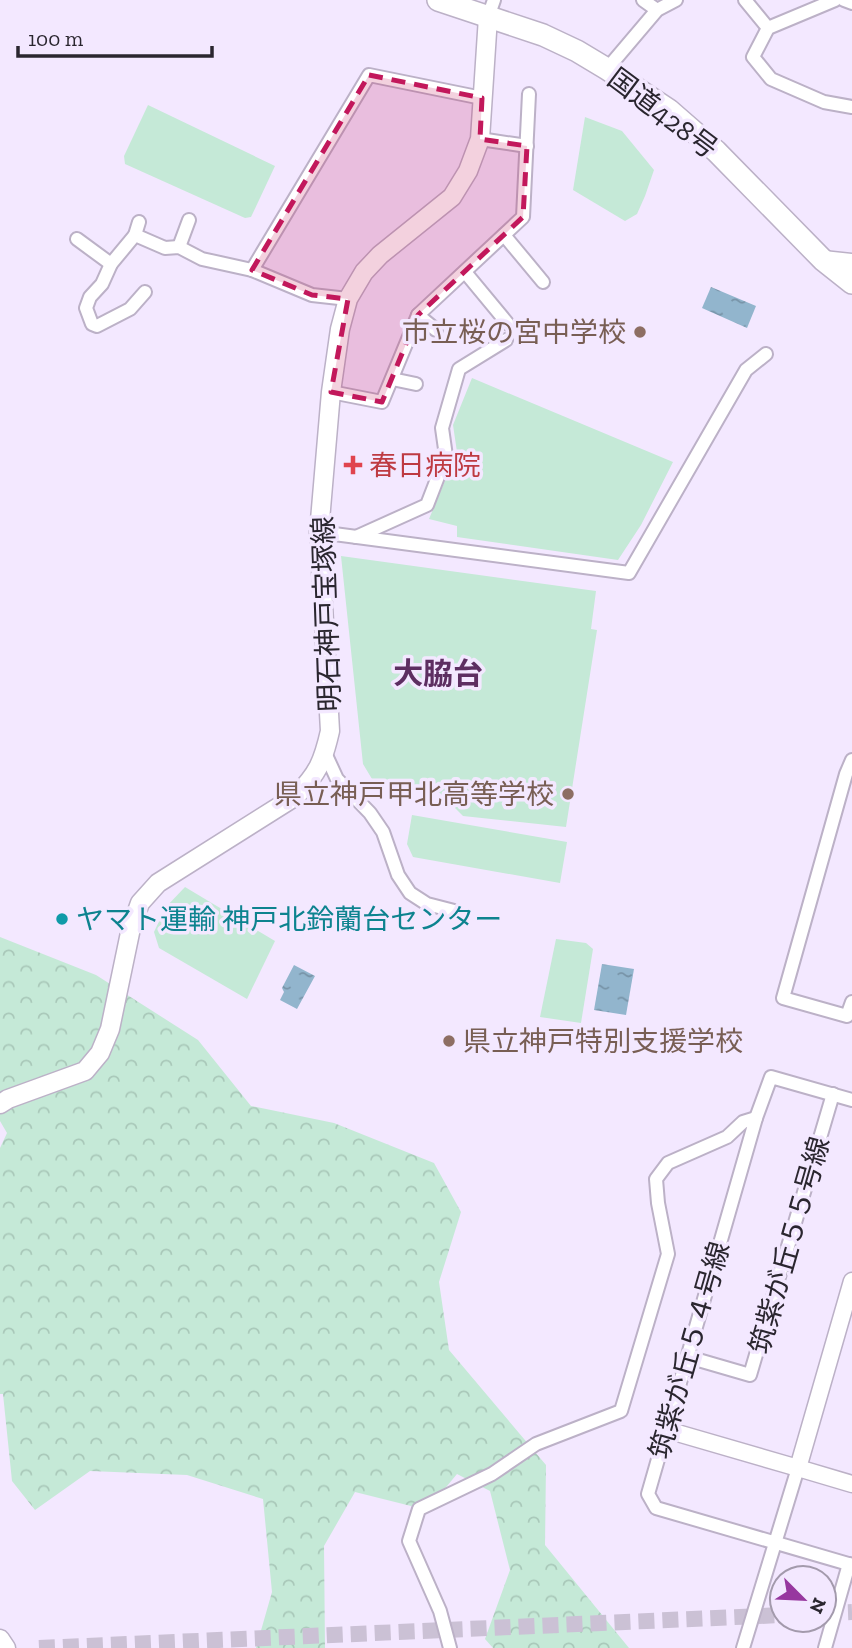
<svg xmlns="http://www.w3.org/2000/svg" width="852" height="1648" font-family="'Zilla Slab','Noto Sans JP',serif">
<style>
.grass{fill:#c5e9d7}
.forest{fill:url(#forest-crowns)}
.water{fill:url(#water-ripples)}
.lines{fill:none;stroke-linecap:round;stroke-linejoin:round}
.secondary-tunnel{stroke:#cbc1d5;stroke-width:16;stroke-dasharray:16 8;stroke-linecap:butt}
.street-casing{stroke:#bcb1c7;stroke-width:16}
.secondary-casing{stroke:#bcb1c7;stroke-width:19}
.primary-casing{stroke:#bcb1c7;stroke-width:21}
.highway-casing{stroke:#bcb1c7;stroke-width:24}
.street{stroke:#fff;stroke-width:12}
.secondary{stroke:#fff;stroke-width:16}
.primary{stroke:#fff;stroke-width:18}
.highway{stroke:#fff;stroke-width:21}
.marked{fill:#c2185b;fill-opacity:0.2;stroke:#c2185b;stroke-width:5;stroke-dasharray:14 9;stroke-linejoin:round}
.education-dot{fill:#8d6e63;stroke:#f3e8ff;stroke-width:2.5}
.health-dot{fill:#e0444e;stroke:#f3e8ff;stroke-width:2.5}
.culture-dot{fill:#0f9aa8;stroke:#f3e8ff;stroke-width:2.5}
.labels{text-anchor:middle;stroke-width:7;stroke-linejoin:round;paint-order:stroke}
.street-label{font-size:28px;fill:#2a262f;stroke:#f3e8ff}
.education-label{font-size:28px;fill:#785e54;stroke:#f3e8ff;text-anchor:end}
.health-label{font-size:28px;fill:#be3a42;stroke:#f3e8ff;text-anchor:start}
.culture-label{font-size:28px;fill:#0d838f;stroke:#f3e8ff;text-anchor:start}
.neighbourhood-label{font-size:30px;font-weight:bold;fill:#5d2e61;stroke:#f3e8ff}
</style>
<defs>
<pattern id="forest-crowns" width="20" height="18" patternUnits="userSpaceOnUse" patternTransform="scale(1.75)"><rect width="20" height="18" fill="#c5e9d7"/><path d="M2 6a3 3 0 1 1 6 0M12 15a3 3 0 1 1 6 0" fill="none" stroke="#a9c8b9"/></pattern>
<pattern id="water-ripples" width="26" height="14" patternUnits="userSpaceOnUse" patternTransform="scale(1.75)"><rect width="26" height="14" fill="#92b5cd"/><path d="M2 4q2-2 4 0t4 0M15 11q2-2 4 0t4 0" fill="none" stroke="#7793a7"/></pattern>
</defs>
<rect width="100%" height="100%" fill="#f3e8ff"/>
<!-- grass -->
<g class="grass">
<polygon points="148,105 275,166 251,217 245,218 125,164 124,156"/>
<polygon points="585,117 622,131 654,170 645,196 637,214 625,221 573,190"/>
<polygon points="472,378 673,462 641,525 618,560 457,537 457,526 429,519 457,452 453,425"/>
<polygon points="341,556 596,591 591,629 597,630 566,827 463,816 440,793 372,779 363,764"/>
<polygon points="412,815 567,842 560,883 413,857 407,844"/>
<polygon points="185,887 275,941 247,999 159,948 154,932 165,908"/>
<polygon points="556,939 586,943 593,949 581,1023 540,1017"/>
</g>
<!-- forest -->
<polygon class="forest" points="0,937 96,975 198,1040 251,1106 334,1123 434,1163 461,1212 439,1282 449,1350 546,1465 545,1545 629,1648 493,1648 485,1639 510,1570 490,1491 457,1474 427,1510 355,1492 324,1546 325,1648 256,1648 272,1592 263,1499 187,1475 90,1471 35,1510 12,1481 3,1394 0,1394 0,1148 7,1133 0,1121"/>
<!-- water -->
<g class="water">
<polygon points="711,287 756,306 747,328 702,308"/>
<polygon points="602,964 634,969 626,1015 594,1010"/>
<polygon points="294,965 315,976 297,1009 280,1000 284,992 282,988"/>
</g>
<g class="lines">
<!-- secondary-tunnel -->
<g class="secondary-tunnel">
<polyline points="824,1613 852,1612"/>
<polyline points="39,1648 782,1615"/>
</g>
<defs>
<g id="street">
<polyline points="643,0 657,10"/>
<polyline points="745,0 768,28"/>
<polyline points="835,0 768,28 753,57 771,79 824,102 852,107"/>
<polyline points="844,0 852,3"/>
<polyline points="488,17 494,0"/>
<polyline points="607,69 657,10 676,0"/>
<polyline points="480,139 527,146"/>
<polyline points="139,222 135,235 111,264 102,284 90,297 86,308 92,324 97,326 130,309 145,292"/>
<polyline points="135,235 165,248 179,247 202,259 252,270 312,295 348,299"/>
<polyline points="504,235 543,282"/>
<polyline points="77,239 111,264"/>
<polyline points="179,247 189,220"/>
<polyline points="252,270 369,75 482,98"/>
<polyline points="465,272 508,324"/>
<polyline points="418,315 436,330"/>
<polyline points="392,379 416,384"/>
<polyline points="331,392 382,402 418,315 523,217 529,94"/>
<polyline points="319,532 629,573 746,370 766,354"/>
<polyline points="356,537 427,505 446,456 442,428 459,369 506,340"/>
<polyline points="325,753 337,779 370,813 383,832 398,875 410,893 427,904 458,912"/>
<polyline points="852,760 846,774 783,998 847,1016 852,1002"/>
<polyline points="852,1100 771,1077 756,1118 648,1494 656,1508 852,1565"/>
<polyline points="688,1357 750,1375 833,1094"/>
<polyline points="450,1648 440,1611 409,1541 419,1509 492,1474 536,1444 621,1411 668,1254 658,1203 656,1179 668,1163 727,1137 743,1122 756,1118"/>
<polyline points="743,1648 798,1468"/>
<polyline points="825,1648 849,1564"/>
</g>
<g id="secondary">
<polyline points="852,1281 798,1468 852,1484"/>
<polyline points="667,1430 798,1468"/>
</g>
<g id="primary">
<polyline points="823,260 852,263"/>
<path d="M 0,1104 L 8,1099 L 85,1071 L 100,1053 L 110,1029 L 131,928 L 140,903 L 158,883 L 296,796 C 318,773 323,762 330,731 L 319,532 L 331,392 L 340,329 L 348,299 L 364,272 L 380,255 L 452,197 L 468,171 L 480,139 L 488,17"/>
<polyline points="0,1639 6,1648"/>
</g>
<polyline id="highway" points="438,0 543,35 577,51 607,69 669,110 716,151 823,260 852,283"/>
</defs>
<!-- street casing -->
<use href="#street" class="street-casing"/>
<!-- secondary casing -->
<use href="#secondary" class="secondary-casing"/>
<!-- primary casing -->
<use href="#primary" class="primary-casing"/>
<!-- highway casing -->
<use href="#highway" class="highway-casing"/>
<!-- street -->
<use href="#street" class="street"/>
<!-- secondary -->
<use href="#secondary" class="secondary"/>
<!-- primary -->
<use href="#primary" class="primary"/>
<!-- highway -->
<use href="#highway" class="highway"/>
</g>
<!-- marked area -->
<path class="marked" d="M 369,75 L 482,98 L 480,139 L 527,146 L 523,217 L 418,315 L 382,402 L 331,392 L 348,299 L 312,295 L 252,270 Z"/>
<!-- markers -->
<g class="education-dot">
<circle cx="640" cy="332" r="7"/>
<circle cx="568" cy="794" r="7"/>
<circle cx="449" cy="1041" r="7"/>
</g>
<path class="health-dot" d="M349.5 454.5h7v7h7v7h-7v7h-7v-7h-7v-7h7z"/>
<circle class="culture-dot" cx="62" cy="919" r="7"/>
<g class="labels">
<!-- street labels -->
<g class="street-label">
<text transform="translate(663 113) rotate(37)" y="10">国道428号</text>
<text transform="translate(326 614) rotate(-92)" y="10">明石神戸宝塚線</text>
<text transform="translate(789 1245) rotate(-74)" y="10">筑紫が丘５５号線</text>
<text transform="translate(689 1350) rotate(-74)" y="10">筑紫が丘５４号線</text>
</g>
<!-- education labels -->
<g class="education-label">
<text x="626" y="342">市立桜の宮中学校</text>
<text x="554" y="804">県立神戸甲北高等学校</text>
<text x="463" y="1051" text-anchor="start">県立神戸特別支援学校</text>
</g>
<!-- health labels -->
<g class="health-label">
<text x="369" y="475">春日病院</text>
</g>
<!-- culture labels -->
<g class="culture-label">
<text x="76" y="929">ヤマト運輸 神戸北鈴蘭台センター</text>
</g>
<!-- neighbourhood labels -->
<g class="neighbourhood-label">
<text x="438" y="684">大脇台</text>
</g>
</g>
<!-- north arrow -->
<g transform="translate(803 1599) rotate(114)"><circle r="33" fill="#f3e8ff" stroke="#a39aac" stroke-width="2"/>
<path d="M0-5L12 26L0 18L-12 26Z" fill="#97379f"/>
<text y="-10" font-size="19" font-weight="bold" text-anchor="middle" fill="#2a262f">N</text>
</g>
<!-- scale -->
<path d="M18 46v10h194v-10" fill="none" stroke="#2a262f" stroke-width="3.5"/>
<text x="28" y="46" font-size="21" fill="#2a262f" stroke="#f3e8ff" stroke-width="5" paint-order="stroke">100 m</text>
</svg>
